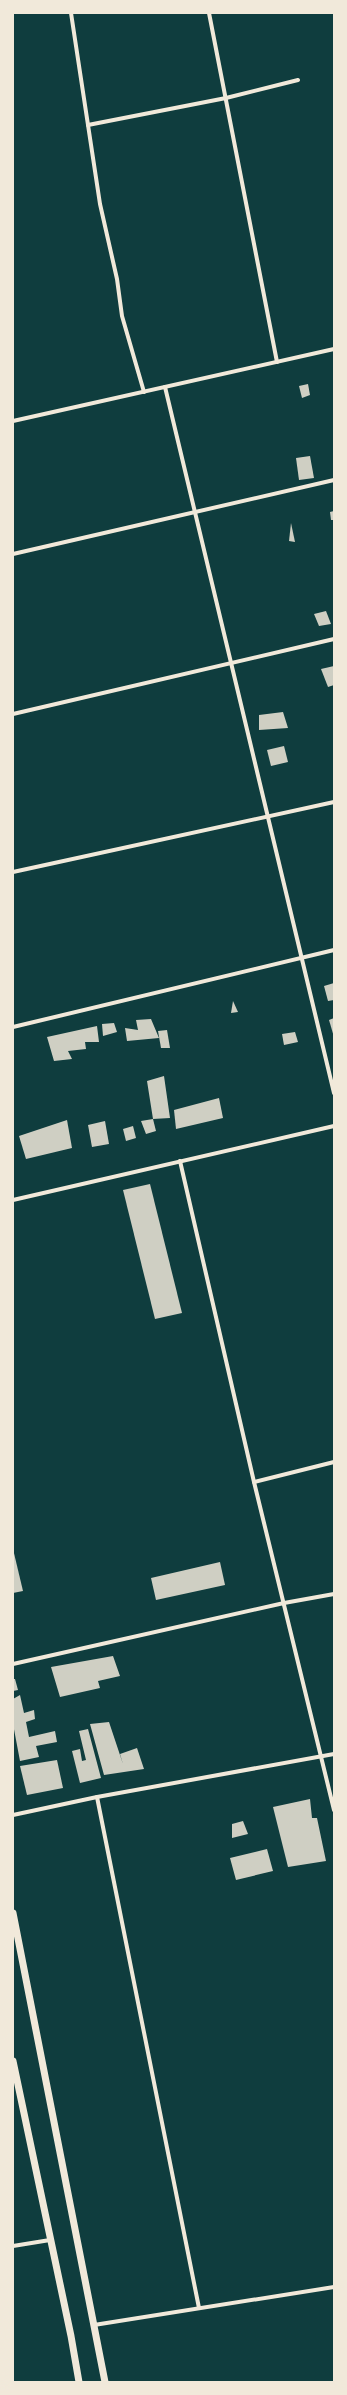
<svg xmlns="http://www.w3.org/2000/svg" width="347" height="2395" font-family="'Zilla Slab',serif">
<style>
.building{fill:#cfcfc3}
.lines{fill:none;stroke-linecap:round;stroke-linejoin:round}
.minor{stroke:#f1e9da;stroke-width:4}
.tertiary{stroke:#f1e9da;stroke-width:7}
</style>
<rect width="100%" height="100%" fill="#0f3d3e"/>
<!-- building -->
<g class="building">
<polygon points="308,384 310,395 302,398 299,386"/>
<polygon points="310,456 314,478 299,480 296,458"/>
<polygon points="334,511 334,520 331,520 330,512"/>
<polygon points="291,523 295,542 289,541"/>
<polygon points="326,611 331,624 319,626 314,614"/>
<polygon points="334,666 334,685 328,687 321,669"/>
<polygon points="283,712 288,728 259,730 259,715"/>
<polygon points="284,746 288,762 271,766 267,750"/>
<polygon points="334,983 334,1000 328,1001 324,986"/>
<polygon points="233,1001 238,1012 231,1013"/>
<polygon points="334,1018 334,1037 329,1020"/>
<polygon points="151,1019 159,1038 127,1041 125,1028 138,1030 136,1020"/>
<polygon points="114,1023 117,1032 103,1036 102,1024"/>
<polygon points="97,1026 99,1042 85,1042 86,1049 68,1051 72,1059 54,1061 47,1037"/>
<polygon points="167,1030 170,1048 161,1048 158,1031"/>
<polygon points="295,1032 298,1042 284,1045 282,1034"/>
<polygon points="164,1076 170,1118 153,1119 156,1131 146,1134 141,1121 153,1119 147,1081"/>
<polygon points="219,1098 223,1118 176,1129 174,1110"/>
<polygon points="67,1120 72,1148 26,1159 19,1136"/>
<polygon points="105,1121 109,1144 92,1147 88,1125"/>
<polygon points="133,1126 136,1138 126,1141 123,1129"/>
<polygon points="150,1184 182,1313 155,1319 123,1190"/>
<polygon points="13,1549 23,1591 13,1593"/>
<polygon points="220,1562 225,1585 156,1600 151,1578"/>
<polygon points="113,1656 120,1676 98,1681 100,1688 60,1697 51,1667"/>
<polygon points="13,1679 15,1679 18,1690 13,1691"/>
<polygon points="20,1695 24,1713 34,1710 35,1719 26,1722 29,1737 55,1731 57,1742 36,1746 39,1757 20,1761 13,1724 13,1699"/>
<polygon points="109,1722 123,1764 120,1754 137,1748 144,1769 104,1775 90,1724"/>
<polygon points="88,1729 101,1778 80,1783 72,1751 80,1749 82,1761 86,1760 79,1731"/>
<polygon points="57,1760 63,1788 27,1795 20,1766"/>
<polygon points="310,1799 312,1818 317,1818 326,1861 288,1867 273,1807"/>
<polygon points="243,1821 248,1834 232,1838 232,1824"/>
<polygon points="267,1849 273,1871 236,1880 230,1858"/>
</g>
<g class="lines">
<!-- minor -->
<g class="minor">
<polyline points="71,13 100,204 117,279 122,316 144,392"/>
<polyline points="209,13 277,362"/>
<polyline points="88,125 226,98 298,80"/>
<polyline points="165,387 334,1093"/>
<polyline points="13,421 334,349"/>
<polyline points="13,554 334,480"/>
<polyline points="13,714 334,639"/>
<polyline points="13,872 334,802"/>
<polyline points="13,1027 334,950"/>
<polyline points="180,1161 254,1482 334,1810"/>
<polyline points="13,1200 334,1126"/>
<polyline points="254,1482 334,1462"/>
<polyline points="13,1664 284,1603 334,1594"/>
<polyline points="97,1797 199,2308"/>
<polyline points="13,1815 97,1797 334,1754"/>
<polyline points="13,2246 50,2240"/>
<polyline points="94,2325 334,2287"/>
</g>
<!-- tertiary -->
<g class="tertiary">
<polyline points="13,1913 105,2382"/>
<polyline points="13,2061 71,2336 79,2382"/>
</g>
</g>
<!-- border -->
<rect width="347" height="2395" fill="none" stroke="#f1e9da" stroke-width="28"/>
</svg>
